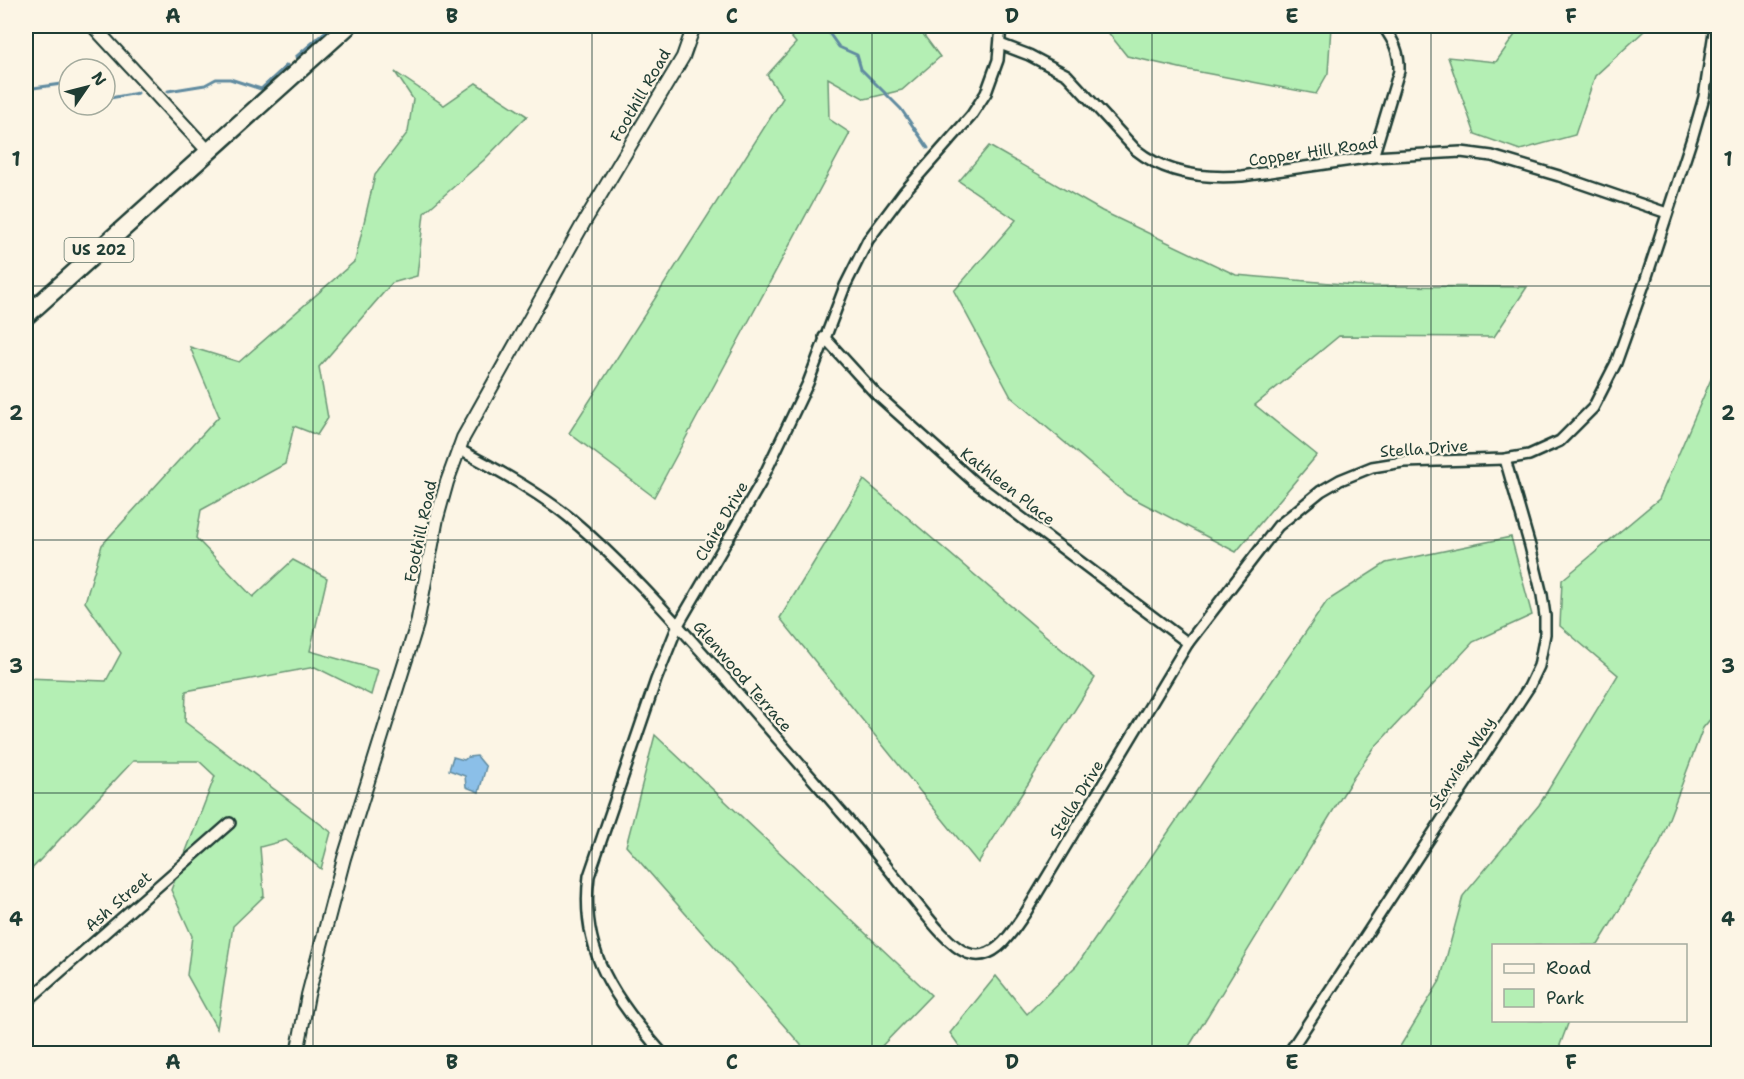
<svg xmlns="http://www.w3.org/2000/svg" width="1744" height="1079" font-family="'Shantell Sans',sans-serif">
<style>
.green{fill:#b4efb4;stroke:#6a9674;stroke-width:1.5}
.water{fill:#8bbfe8;stroke:#608ba0;stroke-width:1.5}
.lines{fill:none;stroke-linecap:round;stroke-linejoin:round}
.stream{stroke:#608ba0;stroke-width:3}
.minor-casing{stroke:#1f3d34;stroke-width:14}
.tertiary-casing{stroke:#1f3d34;stroke-width:16}
.trunk-casing{stroke:#1f3d34;stroke-width:21}
.minor{stroke:#fcf5e5;stroke-width:9}
.tertiary{stroke:#fcf5e5;stroke-width:12}
.trunk{stroke:#fcf5e5;stroke-width:16}
.grid{fill:none;stroke:#1f3d34;stroke-width:1.5;stroke-opacity:0.55}
.labels{text-anchor:middle;stroke-width:4.5;stroke-linejoin:round;paint-order:stroke}
.shield{fill:#fcf5e5;stroke:#617469;stroke-width:1.5}
.shield-label{font-size:15px;font-weight:bold;fill:#1f3d34}
.street-label{font-size:16px;fill:#1f3d34;stroke:#fcf5e5}
.neatline{fill:none;stroke:#1f3d34;stroke-width:2}
.grid-label{font-size:20px;text-anchor:middle;font-weight:bold;fill:#1f3d34}
</style>
<rect width="100%" height="100%" fill="#fcf5e5"/>
<filter id="ink" filterUnits="userSpaceOnUse"><feTurbulence type="fractalNoise" baseFrequency=".0167" numOctaves="2"/><feDisplacementMap in="SourceGraphic" scale="12" xChannelSelector="R" yChannelSelector="G"/><feConvolveMatrix kernelMatrix="1 2 1 2 8 2 1 2 1" color-interpolation-filters="sRGB"/></filter>
<g filter="url(#ink)">
<!-- green -->
<g class="green">
<polygon points="782,26 917,26 940,57 902,90 865,99 828,78 829,119 850,133 654,497 569,433 783,98 767,75 796,43"/>
<polygon points="1103,26 1331,26 1328,73 1316,94 1184,69 1127,56"/>
<polygon points="1521,26 1643,26 1644,31 1595,76 1575,135 1520,150 1475,134 1448,57 1496,62"/>
<polygon points="395,72 444,105 476,83 527,116 484,160 424,213 417,276 392,283 319,367 328,418 317,435 294,426 285,464 201,510 196,538 253,597 293,560 327,578 310,651 378,670 371,695 315,667 186,691 185,722 331,832 321,869 286,840 260,847 264,896 233,926 217,1029 187,975 192,936 171,890 215,776 199,761 133,761 26,875 26,678 106,681 121,653 85,602 102,545 219,416 190,347 239,362 355,261 375,175 408,132 413,99"/>
<polygon points="989,146 1102,211 1236,275 1366,286 1527,287 1494,337 1339,336 1255,405 1317,455 1236,552 1127,495 1011,397 954,291 1016,220 959,181"/>
<polygon points="1718,363 1718,710 1703,728 1659,845 1598,945 1494,946 1494,1020 1569,1021 1557,1053 1396,1053 1440,981 1463,896 1539,805 1618,675 1560,626 1562,580 1659,499"/>
<polygon points="864,480 1095,678 978,863 780,618"/>
<polygon points="1511,537 1532,615 1473,642 1374,748 1353,778 1185,1053 960,1053 960,1047 950,1033 996,976 1027,1014 1077,965 1327,601 1386,563"/>
<polygon points="655,735 931,995 875,1053 808,1053 626,846"/>
</g>
<!-- water -->
<polygon class="water" points="477,756 486,767 479,792 466,787 465,776 449,770 453,757 464,760 468,757"/>
<g class="lines">
<!-- stream -->
<g class="stream">
<polyline points="824,26 839,47 857,55 861,69 901,109 928,148"/>
<polyline points="296,57 332,26"/>
<polyline points="26,89 69,83"/>
<polyline points="168,91 205,85 216,79 230,79 261,89 287,65"/>
<polyline points="105,97 110,98 138,93"/>
</g>
<defs>
<g id="minor">
<path d="M 1000,44 L 1029,55 L 1067,75 L 1136,150 C 1166,174 1204,179 1242,176 L 1373,157 L 1461,152 L 1492,156 L 1559,176 L 1667,213"/>
<path d="M 1373,157 L 1399,71 C 1400,52 1393,40 1383,26"/>
<polyline points="824,337 875,393 973,481 1188,643"/>
<path d="M 458,449 C 497,469 537,491 570,518 C 627,566 676,623 725,678 C 763,723 803,767 841,812 C 866,840 889,870 913,899 C 926,915 949,946 967,953 C 995,964 1013,930 1026,912 L 1188,643 L 1278,526 L 1321,491 L 1340,480 L 1372,467 L 1403,462 L 1505,459 L 1529,455 L 1560,441 L 1593,408 L 1616,363 L 1646,279 L 1693,135 L 1704,97 L 1715,26"/>
<polyline points="26,1002 230,823"/>
<path d="M 663,1054 C 616,1000 579,952 589,876 L 656,680 L 678,625 L 760,484 L 808,383 L 845,286 L 868,240 L 904,192 L 971,116 L 986,93 L 998,60 L 1001,26"/>
<polyline points="1288,1054 1529,687 1539,666 1545,634 1545,616 1542,595 1530,546 1505,459"/>
</g>
<g id="tertiary">
<polyline points="93,26 209,152"/>
<polyline points="26,1049 39,1054"/>
<polyline points="297,1054 308,995 344,858 417,624 437,518 447,482 463,438 583,224 683,57 694,26"/>
</g>
<polyline id="trunk" points="26,316 348,26"/>
</defs>
<!-- minor casing -->
<use href="#minor" class="minor-casing"/>
<!-- tertiary casing -->
<use href="#tertiary" class="tertiary-casing"/>
<!-- trunk casing -->
<use href="#trunk" class="trunk-casing"/>
<!-- minor -->
<use href="#minor" class="minor"/>
<!-- tertiary -->
<use href="#tertiary" class="tertiary"/>
<!-- trunk -->
<use href="#trunk" class="trunk"/>
</g>
</g>
<!-- grid -->
<path class="grid" d="M 313,26 L 313,1054M 592,26 L 592,1054M 872,26 L 872,1054M 1152,26 L 1152,1054M 1431,26 L 1431,1054M 26,286 L 1718,286M 26,540 L 1718,540M 26,793 L 1718,793"/>
<g class="labels">
<!-- shield labels -->
<rect class="shield" x="64.5" y="238" width="69" height="24" rx="4.5"/>
<g class="shield-label">
<text x="99" y="255">US 202</text>
</g>
<!-- street labels -->
<g class="street-label">
<text transform="translate(640 95) rotate(-60)" y="6">Foothill Road</text>
<text transform="translate(1313 151) rotate(-8)" y="6">Copper Hill Road</text>
<text transform="translate(1424 448) rotate(-4)" y="6">Stella Drive</text>
<text transform="translate(1008 486) rotate(38)" y="6">Kathleen Place</text>
<text transform="translate(721 521) rotate(-60)" y="6">Claire Drive</text>
<text transform="translate(420 531) rotate(-78)" y="6">Foothill Road</text>
<text transform="translate(743 676) rotate(49)" y="6">Glenwood Terrace</text>
<text transform="translate(1461 763) rotate(-57)" y="6">Starview Way</text>
<text transform="translate(1076 799) rotate(-59)" y="6">Stella Drive</text>
<text transform="translate(118 901) rotate(-41)" y="6">Ash Street</text>
</g>
</g>
<!-- margin -->
<rect width="1744" height="1079" fill="none" stroke="#fcf5e5" stroke-width="66"/>
<!-- legend -->
<rect x="1492" y="944" width="195" height="78" fill="#fcf5e5" stroke="#a4ab9e" stroke-width="1.5"/>
<rect x="1504" y="964" width="30" height="9" fill="#fcf5e5" stroke="#a4ab9e" stroke-width="1.5"/>
<text x="1546" y="974" font-size="18" fill="#1f3d34">Road</text>
<rect x="1504" y="989" width="30" height="18" fill="#b4efb4" stroke="#a4ab9e" stroke-width="1.5"/>
<text x="1546" y="1004" font-size="18" fill="#1f3d34">Park</text>
<!-- north arrow -->
<g transform="translate(87 87) rotate(55)"><circle r="28" fill="#fcf5e5" stroke="#a4ab9e" stroke-width="1.5"/>
<path d="M0-4.5L10 22L0 15L-10 22Z" fill="#1f3d34"/>
<text y="-9" font-size="16" font-weight="bold" text-anchor="middle" fill="#1f3d34">N</text>
</g>
<rect x="33" y="33" width="1678" height="1013" class="neatline"/>
<g class="grid-label">
<text x="173" y="23">A</text>
<text x="452" y="23">B</text>
<text x="732" y="23">C</text>
<text x="1012" y="23">D</text>
<text x="1292" y="23">E</text>
<text x="1571" y="23">F</text>
<text x="16" y="166">1</text>
<text x="1728" y="166">1</text>
<text x="16" y="420">2</text>
<text x="1728" y="420">2</text>
<text x="16" y="673">3</text>
<text x="1728" y="673">3</text>
<text x="16" y="926">4</text>
<text x="1728" y="926">4</text>
<text x="173" y="1069">A</text>
<text x="452" y="1069">B</text>
<text x="732" y="1069">C</text>
<text x="1012" y="1069">D</text>
<text x="1292" y="1069">E</text>
<text x="1571" y="1069">F</text>
</g>
</svg>
